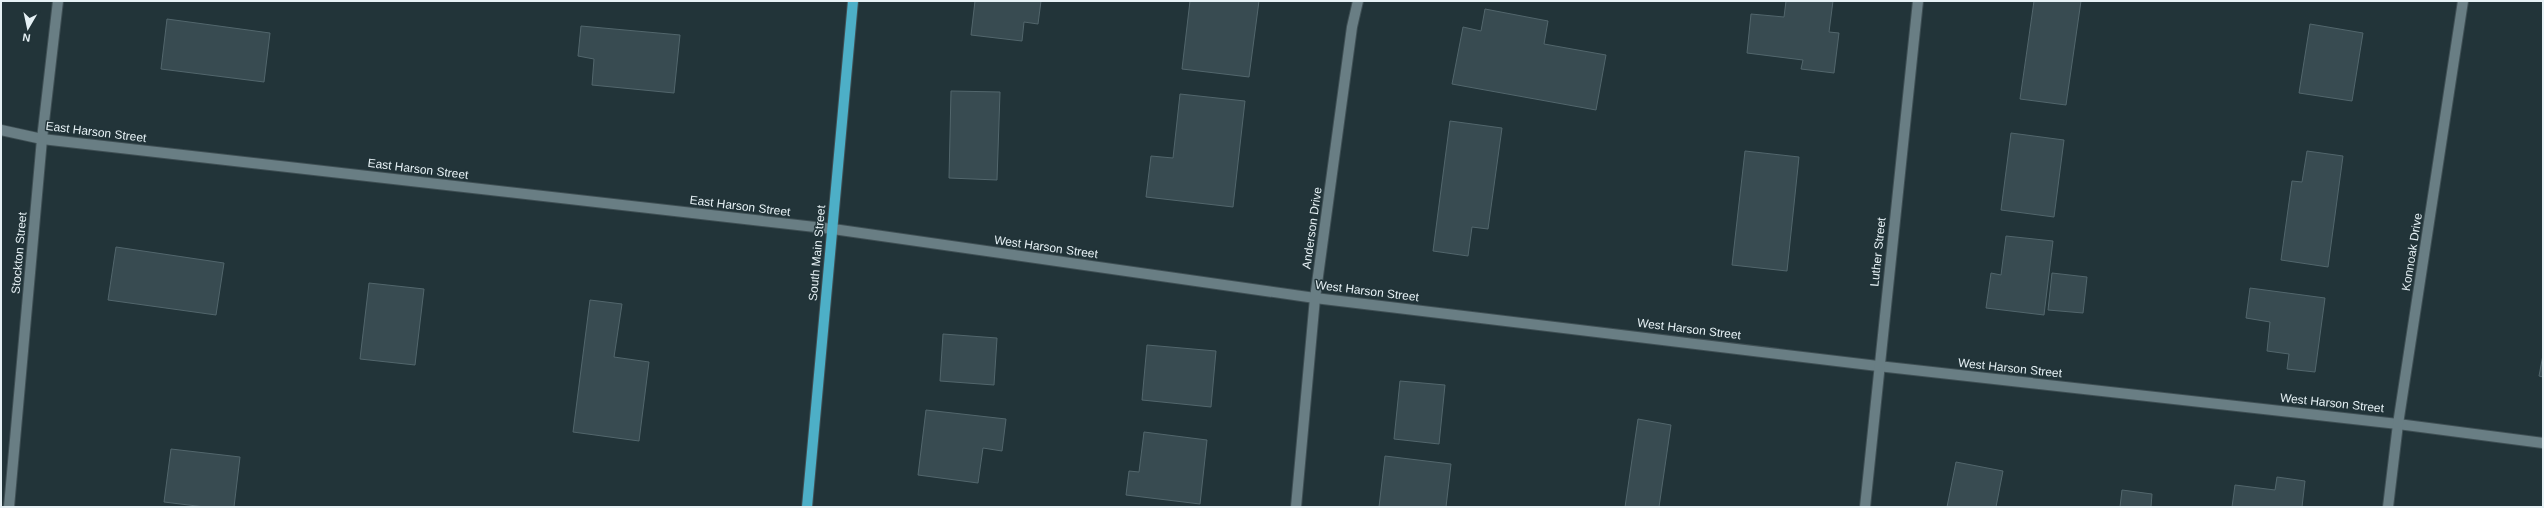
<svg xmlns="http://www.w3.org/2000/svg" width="2544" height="508" font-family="Arial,sans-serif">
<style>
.building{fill:#384b51;stroke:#52666c}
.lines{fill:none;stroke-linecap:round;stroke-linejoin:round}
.street-casing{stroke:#3f4f54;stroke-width:12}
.primary-casing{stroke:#3f4f54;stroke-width:12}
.street{stroke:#697e84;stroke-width:10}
.primary{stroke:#4dafc7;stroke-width:10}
.labels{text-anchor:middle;stroke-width:3;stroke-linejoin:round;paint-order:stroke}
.street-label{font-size:12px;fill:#e6f1f5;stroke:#223439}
</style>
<rect width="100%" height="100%" fill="#223439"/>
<!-- building -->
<g class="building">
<polygon points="975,1 1041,1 1038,24 1024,22 1022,41 971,35"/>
<polygon points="1190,1 1259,1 1249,77 1182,69"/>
<polygon points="1786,1 1833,1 1829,32 1839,33 1834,73 1801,69 1803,60 1747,53 1751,14 1784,17"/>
<polygon points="2034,1 2081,1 2066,105 2020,99"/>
<polygon points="1485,9 1548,21 1544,44 1606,55 1596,110 1452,84 1463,27 1481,31"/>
<polygon points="167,19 270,33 264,82 161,69"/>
<polygon points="2310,24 2363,33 2352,101 2299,93"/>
<polygon points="581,26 680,35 674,93 592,85 594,59 578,56"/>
<polygon points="951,91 1000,92 997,180 949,178"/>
<polygon points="1180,94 1245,101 1233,207 1146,197 1151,156 1173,158"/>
<polygon points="1450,121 1502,128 1488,229 1472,227 1468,256 1433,251"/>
<polygon points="2011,133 2064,140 2054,217 2001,210"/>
<polygon points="1745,151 1799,157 1787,271 1732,265"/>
<polygon points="2307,151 2343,156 2328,267 2281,260 2292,181 2302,182"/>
<polygon points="2006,236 2053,241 2044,315 1986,308 1991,273 2001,275"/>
<polygon points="116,247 224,263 216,315 108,300"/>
<polygon points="2052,273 2087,277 2083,313 2048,310"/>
<polygon points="369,283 424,289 415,365 360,359"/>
<polygon points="2250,288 2325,298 2315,372 2287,369 2289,354 2267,351 2270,322 2246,318"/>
<polygon points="590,300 622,304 614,357 649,362 639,441 573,432"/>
<polygon points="943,334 997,338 994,385 940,381"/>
<polygon points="1147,345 1216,351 1211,407 1142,400"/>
<polygon points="2543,355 2543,377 2539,376"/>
<polygon points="1400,381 1445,385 1439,444 1394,439"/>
<polygon points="926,410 1006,419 1002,451 983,448 978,483 918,475"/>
<polygon points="1638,419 1671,425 1659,507 1625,507"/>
<polygon points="1144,432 1207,440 1200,504 1126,495 1129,471 1139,472"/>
<polygon points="171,449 240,457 234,507 205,507 164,502"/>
<polygon points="1385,456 1451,464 1446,507 1379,507"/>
<polygon points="1956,462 2003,471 1996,507 1947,507"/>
<polygon points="2277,477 2305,481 2302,507 2232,507 2235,485 2275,490"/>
<polygon points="2122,490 2152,494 2151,507 2120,507"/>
</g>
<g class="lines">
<defs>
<g id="street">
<polyline points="1,130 42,139 833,229 1315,298 1878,366 2398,424 2543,443"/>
<polyline points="9,507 42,139 58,1"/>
<polyline points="1296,507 1315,298 1352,27 1358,1"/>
<polyline points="1865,507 1918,1"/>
<polyline points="2388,507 2398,424 2463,1"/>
</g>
<polyline id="primary" points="807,507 853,1"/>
</defs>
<!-- street casing -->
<use href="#street" class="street-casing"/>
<!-- primary casing -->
<use href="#primary" class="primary-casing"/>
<!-- street -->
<use href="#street" class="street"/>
<!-- primary -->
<use href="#primary" class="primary"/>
</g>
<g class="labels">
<!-- street labels -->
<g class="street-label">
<text transform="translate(96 132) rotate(7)" y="4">East Harson Street</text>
<text transform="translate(418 169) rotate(7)" y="4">East Harson Street</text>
<text transform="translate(740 206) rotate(7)" y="4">East Harson Street</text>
<text transform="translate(1312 228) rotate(-82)" y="4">Anderson Drive</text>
<text transform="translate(1046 247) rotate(8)" y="4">West Harson Street</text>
<text transform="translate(1878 252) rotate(-84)" y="4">Luther Street</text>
<text transform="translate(2412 252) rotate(-81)" y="4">Konnoak Drive</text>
<text transform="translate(19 253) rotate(-85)" y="4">Stockton Street</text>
<text transform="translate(817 253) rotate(-85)" y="4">South Main Street</text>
<text transform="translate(1367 291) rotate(7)" y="4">West Harson Street</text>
<text transform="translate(1689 329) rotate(7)" y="4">West Harson Street</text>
<text transform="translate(2010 368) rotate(6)" y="4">West Harson Street</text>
<text transform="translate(2332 403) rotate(6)" y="4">West Harson Street</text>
</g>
</g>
<!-- border -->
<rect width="2544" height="508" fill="none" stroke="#e6f1f5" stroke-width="4"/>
<!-- north arrow -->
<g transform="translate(28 28) rotate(189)" stroke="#223439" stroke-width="3" paint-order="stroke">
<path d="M0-3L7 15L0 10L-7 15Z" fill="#e6f1f5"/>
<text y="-6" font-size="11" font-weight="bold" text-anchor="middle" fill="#e6f1f5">N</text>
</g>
</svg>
